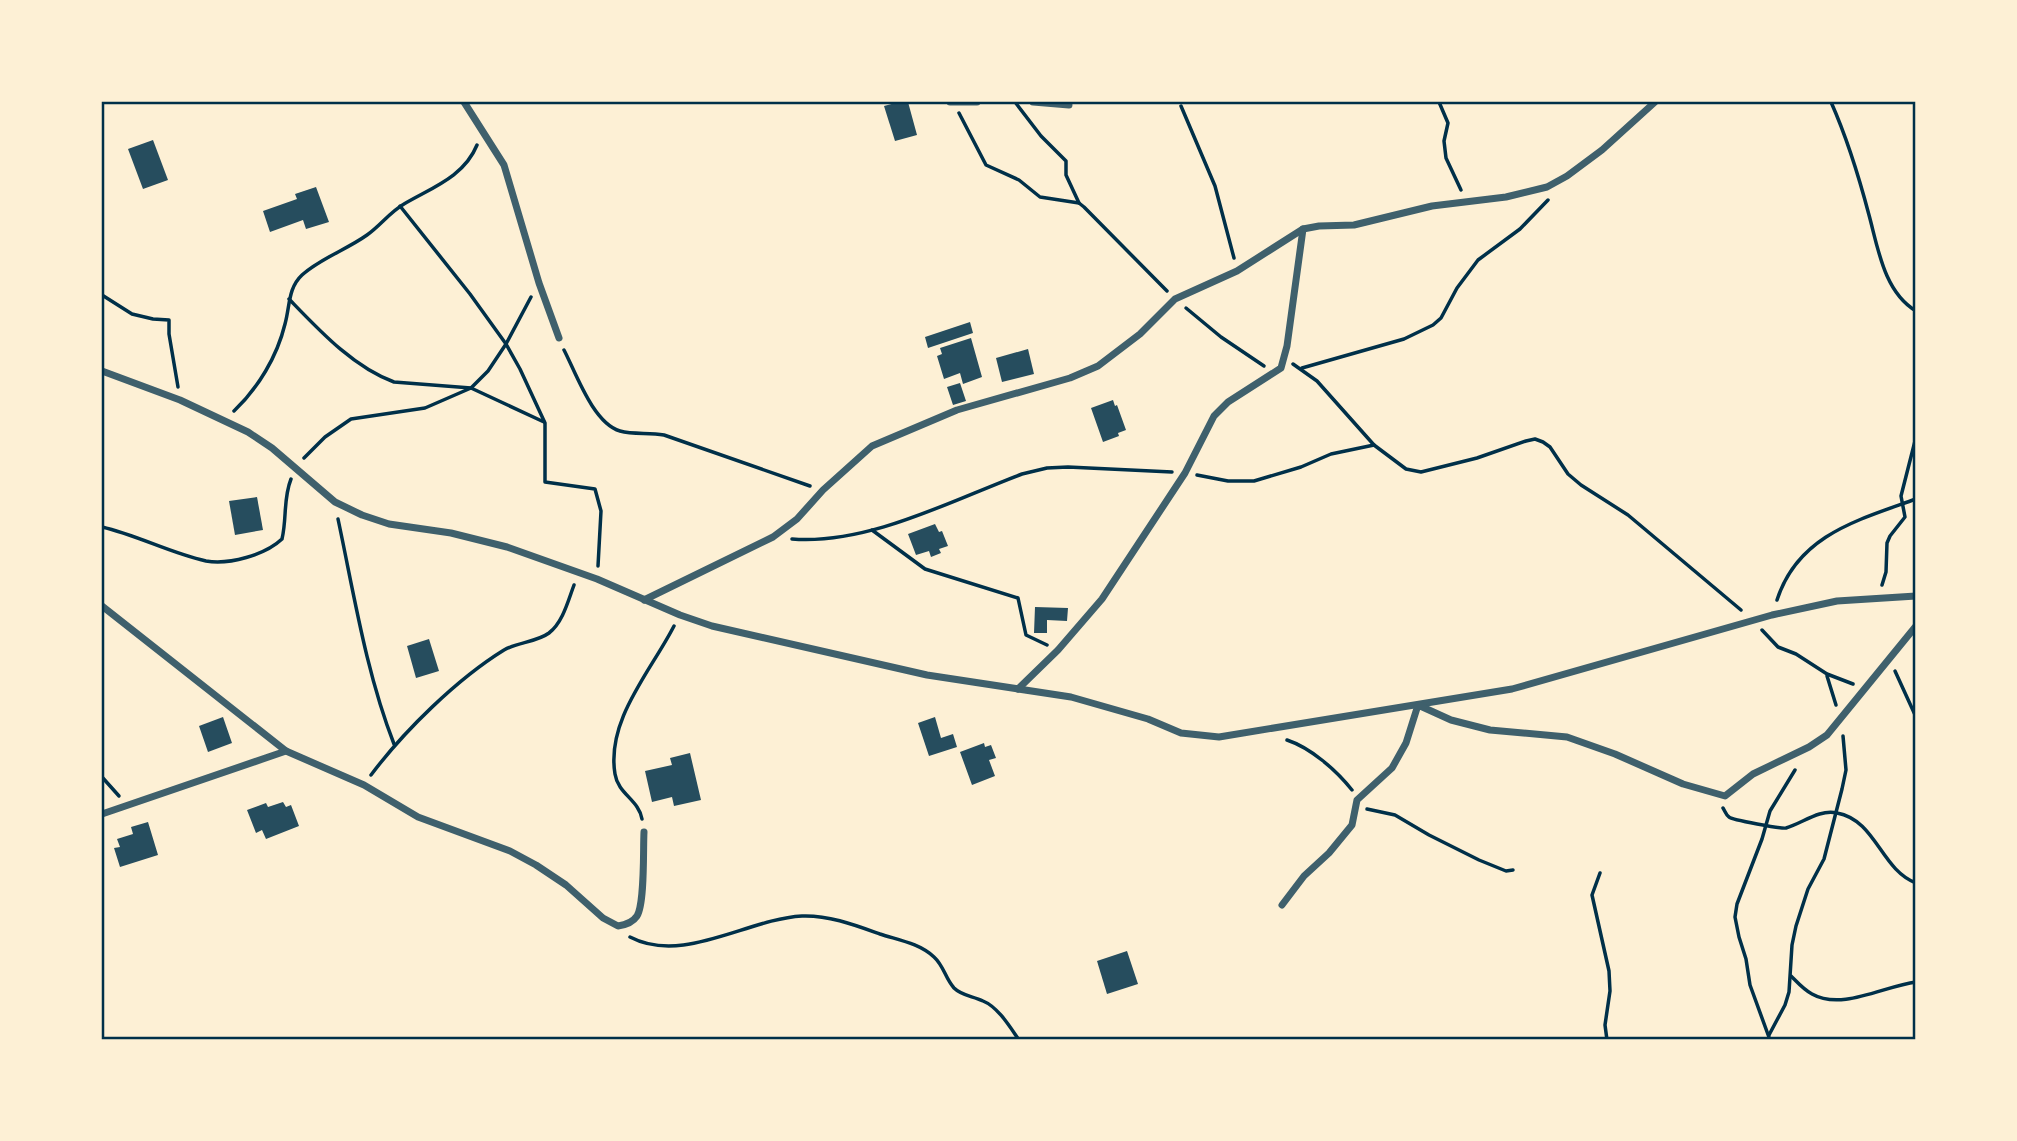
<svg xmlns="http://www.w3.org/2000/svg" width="2017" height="1141" font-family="Barlow,sans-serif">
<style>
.building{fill:#264d5e}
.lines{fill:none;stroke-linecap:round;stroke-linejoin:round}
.path{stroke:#003049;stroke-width:3.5}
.minor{stroke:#3f606c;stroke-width:7}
.neatline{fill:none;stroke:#003049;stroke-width:2.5}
</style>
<rect width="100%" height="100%" fill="#fdf0d5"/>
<!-- building -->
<g class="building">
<polygon points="899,102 908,102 917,135 895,141 884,106"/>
<polygon points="153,140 168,180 143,189 128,149"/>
<polygon points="316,187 329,222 306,229 303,220 270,232 263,211 297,199 295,194"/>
<polygon points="970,322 973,333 928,348 925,337"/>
<polygon points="971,338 982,377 963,384 960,373 944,379 937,356 942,354 940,348"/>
<polygon points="1028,349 1034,374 1002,382 996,358"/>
<polygon points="960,383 966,401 953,405 947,387"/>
<polygon points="1113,400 1115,406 1117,405 1126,430 1118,433 1119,436 1103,442 1091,408"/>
<polygon points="257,497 263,530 235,535 229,501"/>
<polygon points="935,524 939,532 942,531 948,546 939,549 941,553 931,557 929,551 916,555 908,534"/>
<polygon points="1035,607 1068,608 1067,621 1047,620 1047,633 1034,633"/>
<polygon points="429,639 439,671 416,678 407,646"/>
<polygon points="223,717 232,743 208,752 199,726"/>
<polygon points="935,717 941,738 953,734 957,747 929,756 918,723"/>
<polygon points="984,743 985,747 991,745 996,758 989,760 995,776 972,785 960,752"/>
<polygon points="690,753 701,800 674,806 672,797 652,802 645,771 672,765 670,758"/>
<polygon points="283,802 286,807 291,805 299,826 266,839 262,830 256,833 247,810 266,803 268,807"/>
<polygon points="148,822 158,855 120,867 114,848 120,847 117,839 133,834 131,827"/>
<polygon points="1127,951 1138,984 1107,994 1097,961"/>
</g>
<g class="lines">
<!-- path -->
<g class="path">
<polyline points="1015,102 1041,136 1066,161 1066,175 1079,203"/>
<polyline points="1439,102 1448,123 1444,141 1446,158 1461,190"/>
<path d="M 1831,102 C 1847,138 1859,177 1869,215 C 1878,248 1884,292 1916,311"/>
<polyline points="1181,106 1215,186 1234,258"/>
<polyline points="959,113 986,165 1019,180 1040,197 1079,203 1084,207 1167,291"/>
<polyline points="400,206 470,294 506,344 520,369 545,423 545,482 595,489 601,511 598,566"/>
<polyline points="102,295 132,314 153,319 169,320 169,334 178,387"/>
<path d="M 289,299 C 319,330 353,367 394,382 L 471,388 L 544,422"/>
<polyline points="1186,308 1221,337 1264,366"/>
<path d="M 564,350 C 576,373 593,423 620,431 C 634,435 649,432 664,435 L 810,486"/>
<polyline points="1293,364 1317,381 1374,445 1406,469 1421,472 1477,458 1526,441 1535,439 1543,442 1550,447 1568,474 1581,485 1628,515 1741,610"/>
<polyline points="1302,368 1404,339 1433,325 1441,318 1457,288 1478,260 1520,229 1548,200"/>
<path d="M 234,411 C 258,388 277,357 285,324 C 290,306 288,288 302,275 C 321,258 346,250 367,235 C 380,226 390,212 404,204 C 431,188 464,177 477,145"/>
<polyline points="304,458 325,437 351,419 425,408 471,388 488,371 506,344 531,297"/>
<polyline points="1197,475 1228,481 1254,481 1301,467 1331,454 1374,445"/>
<path d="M 338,519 C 354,594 366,672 394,744"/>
<path d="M 102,527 C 137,535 170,553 206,561 C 229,565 265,555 282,539 C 287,518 283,499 291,479"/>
<polyline points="872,530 925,569 1018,598 1026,635 1047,645"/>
<path d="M 792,539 C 869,545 952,500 1022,474 L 1047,468 L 1068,467 L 1172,472"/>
<polyline points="1882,585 1886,572 1887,543 1890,536 1905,517 1901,496 1915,441"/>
<path d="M 1777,600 C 1798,535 1858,520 1916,499"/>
<polyline points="1762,630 1778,647 1796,654 1827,674 1853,684"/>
<polyline points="1895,671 1916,717"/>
<polyline points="1827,676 1836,705"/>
<path d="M 1287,740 C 1311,748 1336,770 1352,790"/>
<path d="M 371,775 C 404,731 457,679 504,650 C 518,642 537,642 549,633 C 563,622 568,601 574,585"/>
<polyline points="102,777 119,796"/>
<path d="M 1723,808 C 1725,811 1726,815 1729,817 C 1732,820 1782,829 1786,828 C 1803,823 1819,809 1837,813 C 1876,820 1881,870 1916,883"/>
<polyline points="1367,809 1395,815 1429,835 1479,860 1506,871 1513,870"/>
<path d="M 642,819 C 639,800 618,794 615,774 C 606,720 651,671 674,626"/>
<polyline points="1600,873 1592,895 1609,971 1610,991 1605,1025 1607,1040"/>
<path d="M 630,937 C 683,965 747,919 802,916 C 829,915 855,925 880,934 C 898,940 919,943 934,957 C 944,966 945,978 954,988 C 962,996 973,996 983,1001 C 998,1007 1010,1027 1019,1040"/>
<path d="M 1791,976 C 1797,982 1804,990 1812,994 C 1842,1011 1884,986 1916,982"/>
<polyline points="1769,1035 1785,1005 1789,992 1792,945 1796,926 1808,889 1824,859 1842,789 1846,770 1843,736"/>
<polyline points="1770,1040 1750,985 1746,959 1739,937 1735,917 1737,904 1762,839 1770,811 1795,770"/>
</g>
<!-- minor -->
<g class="minor">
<polyline points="464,102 504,165 539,283 559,338"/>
<polyline points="950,102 977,102"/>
<polyline points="1033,102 1069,105"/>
<polyline points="102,371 180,400 248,432 272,448 335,502 362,515 389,524 451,533 507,547 597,579 680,615 712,626 927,675 1071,697 1148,719 1181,733 1219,737 1512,689 1772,615 1837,601 1916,596"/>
<polyline points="644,600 773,537 797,519 823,490 872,446 957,410 1070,378 1098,366 1140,334 1175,299 1237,271 1303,229 1319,226 1354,225 1432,206 1506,197 1547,187 1567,176 1602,150 1655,102"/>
<path d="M 102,606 L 286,751 L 364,785 L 418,817 L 510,851 L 536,865 L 566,885 L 603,918 L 618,926 C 625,925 633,922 637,916 C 645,903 643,849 644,832"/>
<polyline points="1018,689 1058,650 1102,599 1185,473 1214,416 1228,402 1281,368 1287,346 1303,229"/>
<polyline points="102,814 286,751"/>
<polyline points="1282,905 1304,876 1329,853 1352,825 1357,800 1392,768 1406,743 1418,705 1451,720 1490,730 1567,737 1615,754 1683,784 1725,796 1753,774 1809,747 1827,735 1916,626"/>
</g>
</g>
<!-- border -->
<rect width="2017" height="1141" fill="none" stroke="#fdf0d5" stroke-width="206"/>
<rect x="103" y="103" width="1811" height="935" class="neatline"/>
</svg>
